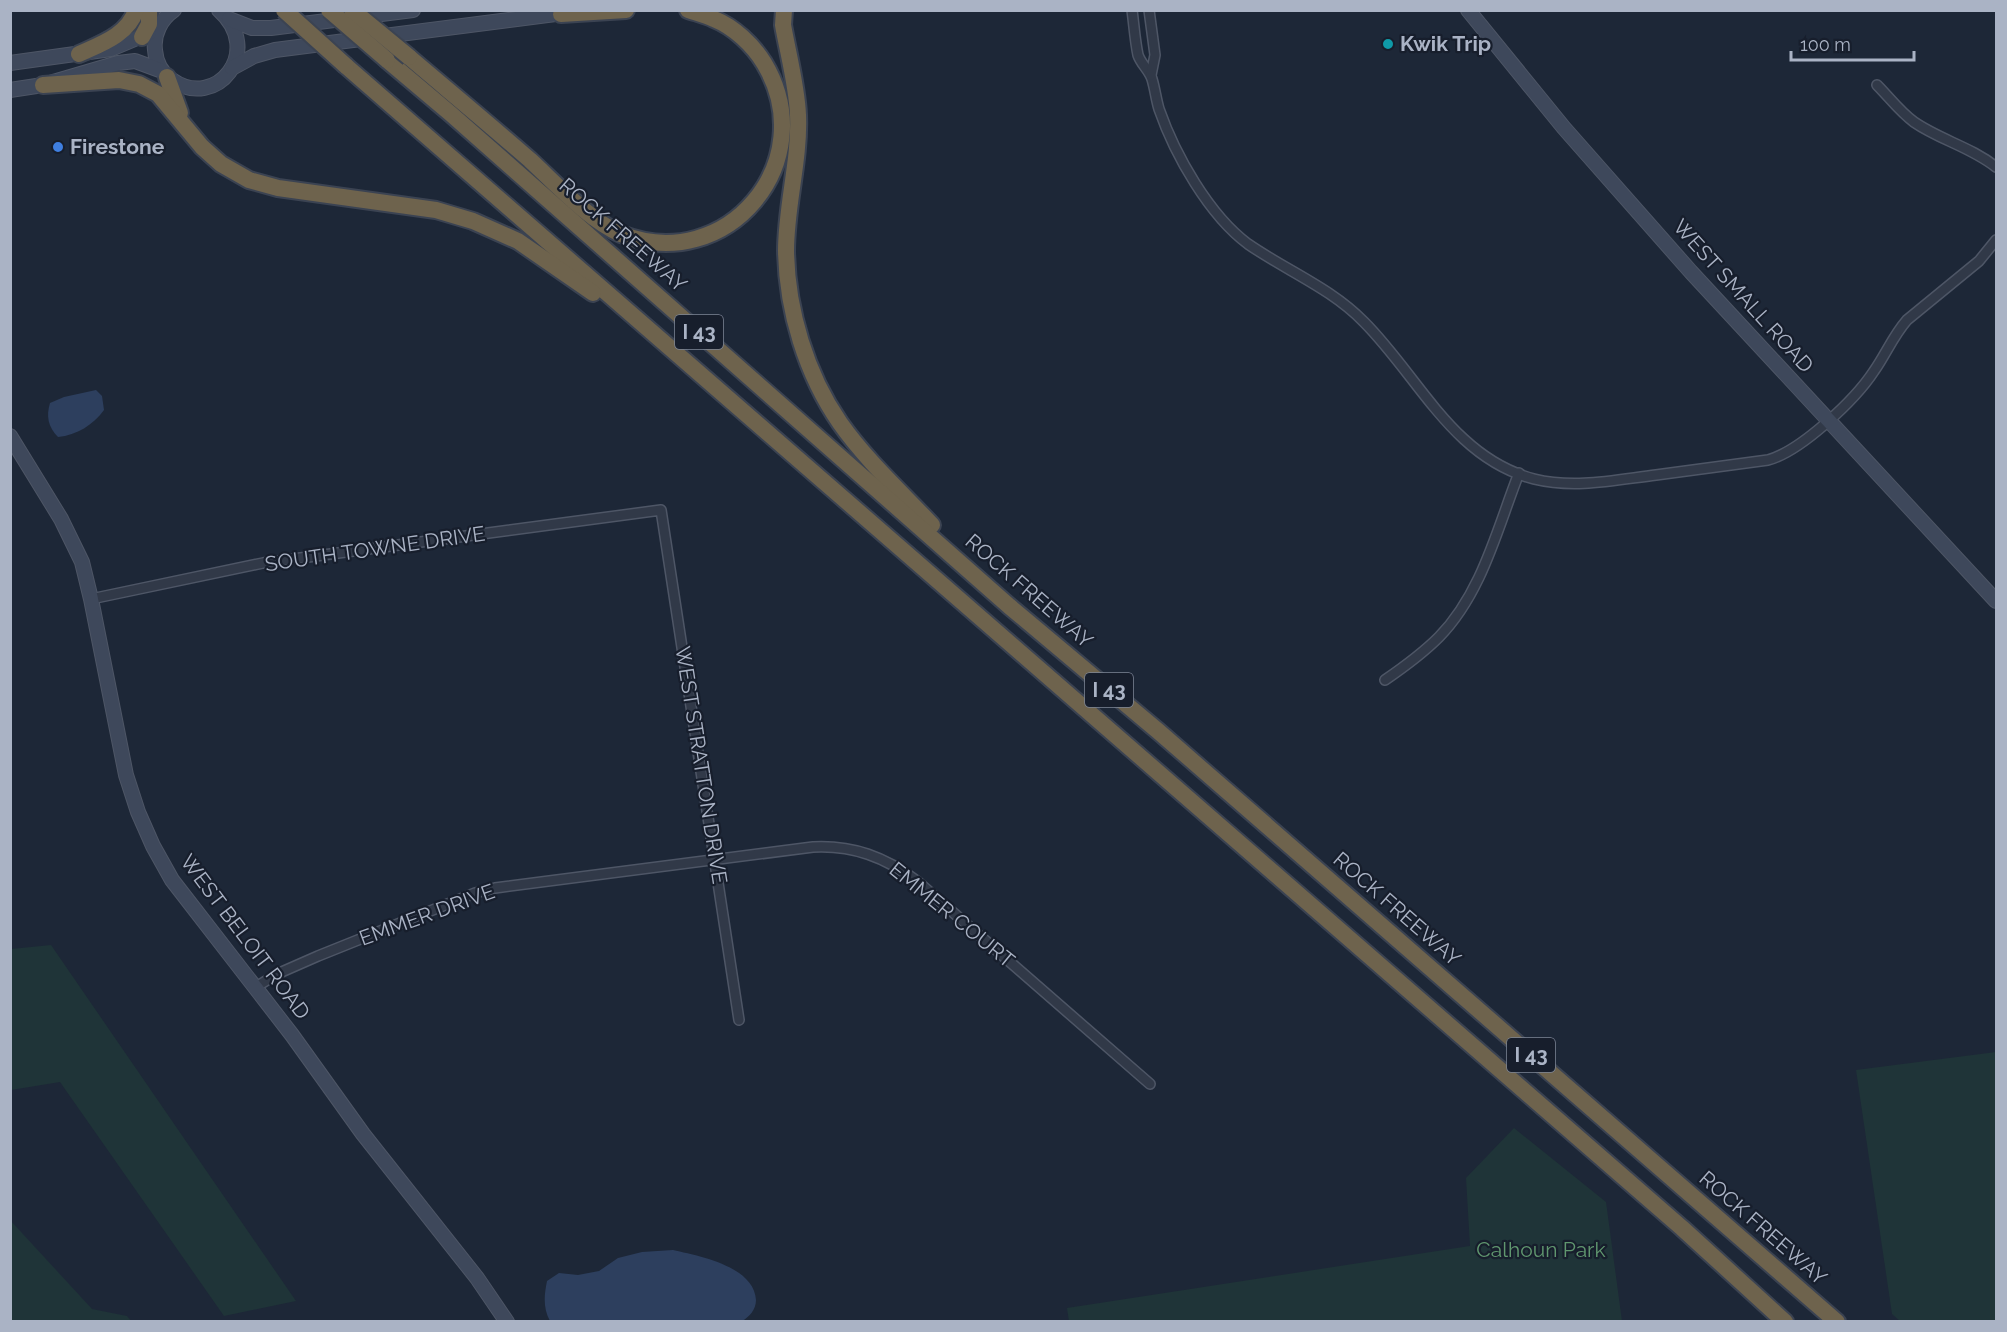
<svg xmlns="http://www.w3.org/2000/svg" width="2007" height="1332" font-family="Raleway,sans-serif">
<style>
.green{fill:#1f3438}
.water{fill:#2d3f5e}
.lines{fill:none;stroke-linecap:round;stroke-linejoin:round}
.street-casing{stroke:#4e5666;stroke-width:12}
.secondary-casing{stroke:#4e5666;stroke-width:16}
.highway-casing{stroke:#3b4352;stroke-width:20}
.street{stroke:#313948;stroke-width:9}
.secondary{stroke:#3e485b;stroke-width:14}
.highway{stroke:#6e634d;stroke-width:16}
.highway-bridge-casing{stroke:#3b4352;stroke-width:20;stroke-linecap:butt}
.highway-bridge{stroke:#6e634d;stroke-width:16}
.culture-dot{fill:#0f9aa8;stroke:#171e2c;stroke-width:2}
.shop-dot{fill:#3f7fe0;stroke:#171e2c;stroke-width:2}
.labels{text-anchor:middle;stroke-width:4.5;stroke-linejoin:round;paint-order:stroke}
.shield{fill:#171e2c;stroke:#7e8697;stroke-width:1.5}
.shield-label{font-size:20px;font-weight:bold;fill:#aab3c5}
.poi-label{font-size:21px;font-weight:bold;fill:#aab3c5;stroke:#171e2c;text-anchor:start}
.street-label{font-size:21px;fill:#aab3c5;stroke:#171e2c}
.park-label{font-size:21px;fill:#60976f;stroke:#171e2c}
</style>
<rect width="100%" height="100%" fill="#1d2737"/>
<!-- green -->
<g class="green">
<polygon points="51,945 296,1301 224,1316 60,1082 11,1090 11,949"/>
<polygon points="1996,1052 1996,1321 1900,1321 1892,1314 1856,1070"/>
<polygon points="1514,1128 1606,1202 1622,1321 1069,1321 1067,1308 1470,1246 1466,1178"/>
<polygon points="10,1220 92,1309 127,1316 131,1321 11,1321"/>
</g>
<!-- water -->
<g class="water">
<path d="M 96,390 L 102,396 L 104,410 C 93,425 77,435 58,437 C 48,427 46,416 50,403 L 64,397 Z"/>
<path d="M 673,1250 C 699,1256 754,1266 756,1300 C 756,1310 749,1317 741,1322 L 550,1321 C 543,1308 544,1296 547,1281 L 559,1273 L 578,1275 L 599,1271 L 618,1258 L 642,1252 Z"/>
</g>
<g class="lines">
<defs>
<g id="street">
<path d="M 1132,10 C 1134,25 1135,41 1138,55 C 1141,64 1149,70 1152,79 C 1155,89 1156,99 1159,109 C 1175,155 1209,215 1248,244 C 1287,271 1331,288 1364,322 C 1419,377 1453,458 1534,479 C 1575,489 1615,480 1656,475 C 1693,470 1731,465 1768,460 C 1801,451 1855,400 1874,371 C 1886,354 1893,336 1907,320 L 1979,261 L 1996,240"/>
<polyline points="1149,10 1155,55 1151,75"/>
<path d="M 1877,85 C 1889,97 1900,112 1914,122 C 1940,140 1971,147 1996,167"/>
<polyline points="91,599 263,563 661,510 739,1020"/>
<path d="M 1385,680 C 1404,667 1422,654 1439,637 C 1482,593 1497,529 1519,473"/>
<path d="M 256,987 L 277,974 L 318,956 L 475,893 L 495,888 L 813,847 C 853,845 885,857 917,881 L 1150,1084"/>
</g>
<g id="secondary">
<path d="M 174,10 C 161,19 153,34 155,50 C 156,62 161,73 172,80 C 216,111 265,51 219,10"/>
<polyline points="1468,10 1564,128 1691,272 1996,601"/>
<polyline points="229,19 252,28 271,28 413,10"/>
<polyline points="10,63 111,49 149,33"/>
<polyline points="232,68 254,56 275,50 571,12"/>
<polyline points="10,90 43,85 118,63 135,61 162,71"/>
<polyline points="10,436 61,519 82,562 91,599 126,775 138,812 153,846 172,880 292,1035 363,1134 477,1278 507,1322"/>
</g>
<g id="highway">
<path d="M 784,10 L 783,25 C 788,53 797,87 798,115 C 800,160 786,205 786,251 C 787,310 806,374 840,423 C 866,460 901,492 932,525"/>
<polyline points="561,14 626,10"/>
<polyline points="142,37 149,24 149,10"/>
<path d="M 79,54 C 101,44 128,35 136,10"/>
<path d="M 409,57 C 449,91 490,125 530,160 C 555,183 590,221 621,234 C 727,276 823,161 764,63 C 753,45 734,27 714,19 C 706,15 697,13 688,10"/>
<polyline points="387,60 451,114 1009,606 1158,731 1837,1322"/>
<polyline points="346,66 1682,1228 1785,1322"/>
<polyline points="167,77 180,113"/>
<polyline points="43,85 119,80 139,84 158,94 202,147 221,164 249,180 278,188 436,210 473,221 518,241 593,293"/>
</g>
</defs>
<!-- street casing -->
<use href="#street" class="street-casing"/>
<!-- secondary casing -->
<use href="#secondary" class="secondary-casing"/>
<!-- highway casing -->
<use href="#highway" class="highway-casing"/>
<!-- street -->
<use href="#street" class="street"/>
<!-- secondary -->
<use href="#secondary" class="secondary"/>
<!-- highway -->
<use href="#highway" class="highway"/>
<defs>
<g id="highway-bridge">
<polyline points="284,10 346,66"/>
<polyline points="329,10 387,60"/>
<polyline points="352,10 409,57"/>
</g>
</defs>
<!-- highway-bridge casing -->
<use href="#highway-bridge" class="highway-bridge-casing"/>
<!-- highway-bridge -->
<use href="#highway-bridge" class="highway-bridge"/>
</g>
<!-- markers -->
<circle class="culture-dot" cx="1388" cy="44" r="6"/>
<circle class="shop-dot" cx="58" cy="147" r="6"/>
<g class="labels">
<!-- shield labels -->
<g class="shield">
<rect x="675" y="315" width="48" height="34" rx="4.5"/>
<rect x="1085" y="673" width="48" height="34" rx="4.5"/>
<rect x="1507" y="1038" width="48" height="34" rx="4.5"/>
</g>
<g class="shield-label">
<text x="699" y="339">I 43</text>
<text x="1109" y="697">I 43</text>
<text x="1531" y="1062">I 43</text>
</g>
<!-- poi labels -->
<g class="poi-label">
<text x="1400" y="51">Kwik Trip</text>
<text x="70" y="154">Firestone</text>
</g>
<!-- street labels -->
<g class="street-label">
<text transform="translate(623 235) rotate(41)" y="7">ROCK FREEWAY</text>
<text transform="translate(1743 296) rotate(48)" y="7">WEST SMALL ROAD</text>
<text transform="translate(375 549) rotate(-8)" y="7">SOUTH TOWNE DRIVE</text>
<text transform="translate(1029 591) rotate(41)" y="7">ROCK FREEWAY</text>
<text transform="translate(701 765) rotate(81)" y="7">WEST STRATTON DRIVE</text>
<text transform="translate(1397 909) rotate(41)" y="7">ROCK FREEWAY</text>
<text transform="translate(427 915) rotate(-20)" y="7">EMMER DRIVE</text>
<text transform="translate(952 915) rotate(39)" y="7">EMMER COURT</text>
<text transform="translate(245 937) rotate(53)" y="7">WEST BELOIT ROAD</text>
<text transform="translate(1763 1228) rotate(41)" y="7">ROCK FREEWAY</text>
</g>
<!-- park labels -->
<g class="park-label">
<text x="1541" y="1257">Calhoun Park</text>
</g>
</g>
<!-- border -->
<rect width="2007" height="1332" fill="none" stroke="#aab3c5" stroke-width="24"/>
<!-- scale -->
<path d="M1791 51v9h123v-9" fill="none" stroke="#aab3c5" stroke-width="3"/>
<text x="1800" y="51" font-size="18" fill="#aab3c5" stroke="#171e2c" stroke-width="4.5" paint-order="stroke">100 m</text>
</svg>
